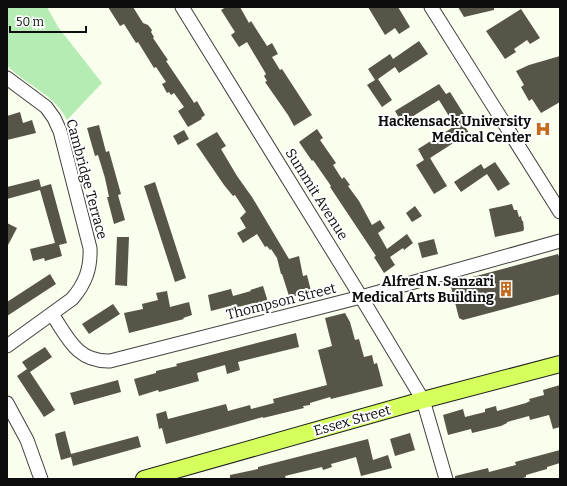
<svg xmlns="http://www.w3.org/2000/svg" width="567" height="486" font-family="Bitter,serif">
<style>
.green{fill:#b4ecb4}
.building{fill:#565548}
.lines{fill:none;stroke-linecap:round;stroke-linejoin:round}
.minor-casing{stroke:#404040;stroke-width:15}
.major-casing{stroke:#1e1e1e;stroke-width:18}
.minor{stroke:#fff;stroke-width:13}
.major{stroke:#d4ff5c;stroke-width:16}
.labels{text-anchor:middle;stroke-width:4;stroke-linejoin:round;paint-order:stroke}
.poi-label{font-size:14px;font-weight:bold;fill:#0d0d0d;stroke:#fff;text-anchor:end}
.street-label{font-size:14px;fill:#0d0d0d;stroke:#fff}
</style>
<rect width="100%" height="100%" fill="#f9ffec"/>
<!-- green -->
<path class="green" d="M 7,7 L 47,7 L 58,27 L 102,83 L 67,120 C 55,94 25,85 7,65 Z"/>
<!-- building -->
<g class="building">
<polygon points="108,7 133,7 143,23 148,25 152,30 151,32 154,37 153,38 168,60 166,61 193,101 194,103 197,101 205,115 201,118 202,119 188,127 178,111 184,107 174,93 171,95 169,92 167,93 162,84 166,82 156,67 154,68 138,42 136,43 124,24 120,26"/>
<polygon points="226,7 240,7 249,23 251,21 267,46 272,43 278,54 272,57 280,70 282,69 312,115 294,126 288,115 265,82 267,81 264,76 266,74 247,42 239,47 231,35 235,32 221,10"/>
<polygon points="368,7 398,7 410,27 399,34 395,28 385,35"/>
<polygon points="458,7 494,7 494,10 464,17"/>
<polygon points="521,9 540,38 530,44 527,40 514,49 516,52 505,59 486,31"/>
<polygon points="419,41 428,54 399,73 395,67 378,79 392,100 382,107 367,85 375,80 368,69 390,54 393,59"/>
<polygon points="560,56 560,102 541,113 532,99 529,101 521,87 524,85 516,71 529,65"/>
<polygon points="439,84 446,94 450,92 467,119 462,122 469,133 430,158 447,186 434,194 416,165 424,160 418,149 455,126 439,100 402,123 395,111"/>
<polygon points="20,112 23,123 32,120 36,133 7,140 7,116"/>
<polygon points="99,125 106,152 109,151 121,194 118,195 125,220 114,224 107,197 109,197 105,178 98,155 95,156 87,128"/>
<polygon points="317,129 323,138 320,140 336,163 333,165 342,179 344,177 350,185 348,186 359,201 372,225 380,220 385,228 378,233 387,249 407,234 413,243 404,250 403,248 390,257 395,265 384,273 374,257 376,256 330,187 331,186 313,160 312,161 299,142"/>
<polygon points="184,130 189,139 178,145 173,136"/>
<polygon points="217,132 226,146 221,149 237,176 252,197 289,259 299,256 303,276 307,275 311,291 295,296 294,294 289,296 282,274 281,274 277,258 271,249 270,250 267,246 265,247 257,234 243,243 237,233 246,228 240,218 246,212 235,195 233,196 224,185 196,144"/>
<polygon points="495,162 510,184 498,191 487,174 461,192 454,182 481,164 484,169"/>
<polygon points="39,179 41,187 51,184 67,243 59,245 62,256 45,261 44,258 33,261 30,249 55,243 40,190 7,199 7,187"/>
<polygon points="155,182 186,278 175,282 144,186"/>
<polygon points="512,204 514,210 517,210 519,217 521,216 522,221 523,221 524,229 523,231 495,237 489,209"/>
<polygon points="415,206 422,216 412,222 406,213"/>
<polygon points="7,223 17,228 7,247"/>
<polygon points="117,237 129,237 127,286 115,285"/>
<polygon points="434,239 438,254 422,258 418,243"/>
<polygon points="558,254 560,259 560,294 463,320 459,318 450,283"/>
<polygon points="50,274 56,284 7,316 7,302"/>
<polygon points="263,286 268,302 255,306 254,303 234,308 234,305 211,311 208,295 231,289 233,296 251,291 250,290"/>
<polygon points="167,291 170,307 189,302 192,315 183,318 184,319 129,333 124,313 143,309 142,304 158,300 156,293"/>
<polygon points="113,304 120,314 89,334 82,324"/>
<polygon points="345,313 350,322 355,340 359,339 364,357 372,355 374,364 377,363 383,386 331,399 330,397 310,403 310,405 303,406 304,408 263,418 263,417 166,444 162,428 159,429 156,414 166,411 168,419 226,404 228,411 250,405 251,409 274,403 273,399 327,385 318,350 332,346 325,318"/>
<polygon points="296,333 299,347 238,362 240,370 227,374 225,365 197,373 199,381 159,392 158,390 139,396 134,379 156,373 156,371 177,366 176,364"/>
<polygon points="45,347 52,357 30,372 55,410 44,417 17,376 27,369 22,362"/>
<polygon points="118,380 121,392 74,405 70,393"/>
<polygon points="560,385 560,427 553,429 549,415 530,420 529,416 507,422 507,423 501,426 472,433 471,429 448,435 443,415 463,409 465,417 485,412 485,409 496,406 497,411 526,403 530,401 529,399 544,395 543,390"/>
<polygon points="65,431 71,454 138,436 141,447 73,466 71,457 61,460 57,444 55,434"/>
<polygon points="410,433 415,450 395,456 390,439"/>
<polygon points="368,439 373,460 388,455 392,468 361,476 356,457 331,464 332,467 323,470 322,467 285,476 286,479 230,479 230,475 258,469 258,467"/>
<polygon points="560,450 560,463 547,467 547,469 526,475 526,477 520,479 455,479 455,476 488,468 489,472 516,465 515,462"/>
</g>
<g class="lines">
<defs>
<g id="minor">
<polyline points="182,7 361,297 423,400 446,479"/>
<polyline points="431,7 560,212"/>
<path d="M 7,78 L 46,107 L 54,118 L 60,131 L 90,248 C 91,269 85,284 72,299 L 7,346"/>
<path d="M 52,314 C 68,338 77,362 110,361 L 361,297 L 560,241"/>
<polyline points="7,403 27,440 41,479"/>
</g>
<polyline id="major" points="144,479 423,400 560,364"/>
</defs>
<!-- minor casing -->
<use href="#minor" class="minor-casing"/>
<!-- major casing -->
<use href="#major" class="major-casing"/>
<!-- minor -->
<use href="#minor" class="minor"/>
<!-- major -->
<use href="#major" class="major"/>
</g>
<!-- icons -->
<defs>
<symbol id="hospital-bare" viewBox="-9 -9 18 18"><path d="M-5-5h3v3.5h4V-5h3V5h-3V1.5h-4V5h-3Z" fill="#c56a1c" stroke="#fff" stroke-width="2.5" paint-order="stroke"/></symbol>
<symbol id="building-bare" viewBox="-9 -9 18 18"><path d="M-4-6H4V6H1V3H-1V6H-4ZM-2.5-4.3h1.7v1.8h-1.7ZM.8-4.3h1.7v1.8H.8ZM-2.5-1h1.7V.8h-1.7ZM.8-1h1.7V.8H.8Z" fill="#c56a1c" stroke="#fff" stroke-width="2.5" paint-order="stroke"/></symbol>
</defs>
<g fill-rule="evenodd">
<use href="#hospital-bare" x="532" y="118" width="22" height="22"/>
<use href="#building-bare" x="495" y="278" width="22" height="22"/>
</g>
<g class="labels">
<!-- poi labels -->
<g class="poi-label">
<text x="531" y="126">Hackensack University<tspan x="531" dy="16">Medical Center</tspan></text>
<text x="494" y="286">Alfred N. Sanzari<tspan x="494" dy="16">Medical Arts Building</tspan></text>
</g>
<!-- street labels -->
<g class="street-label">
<text transform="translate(87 179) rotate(75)" y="5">Cambridge Terrace</text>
<text transform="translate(317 194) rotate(58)" y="5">Summit Avenue</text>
<text transform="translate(281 301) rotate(-14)" y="5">Thompson Street</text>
<text transform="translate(352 420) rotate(-16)" y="5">Essex Street</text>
</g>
</g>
<!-- border -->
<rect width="567" height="486" fill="none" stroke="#0d0d0d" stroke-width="16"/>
<!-- scale -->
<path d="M10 26v6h76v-6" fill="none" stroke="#0d0d0d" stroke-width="2"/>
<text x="16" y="26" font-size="12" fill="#0d0d0d" stroke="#ffffff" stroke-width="3" paint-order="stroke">50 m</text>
</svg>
